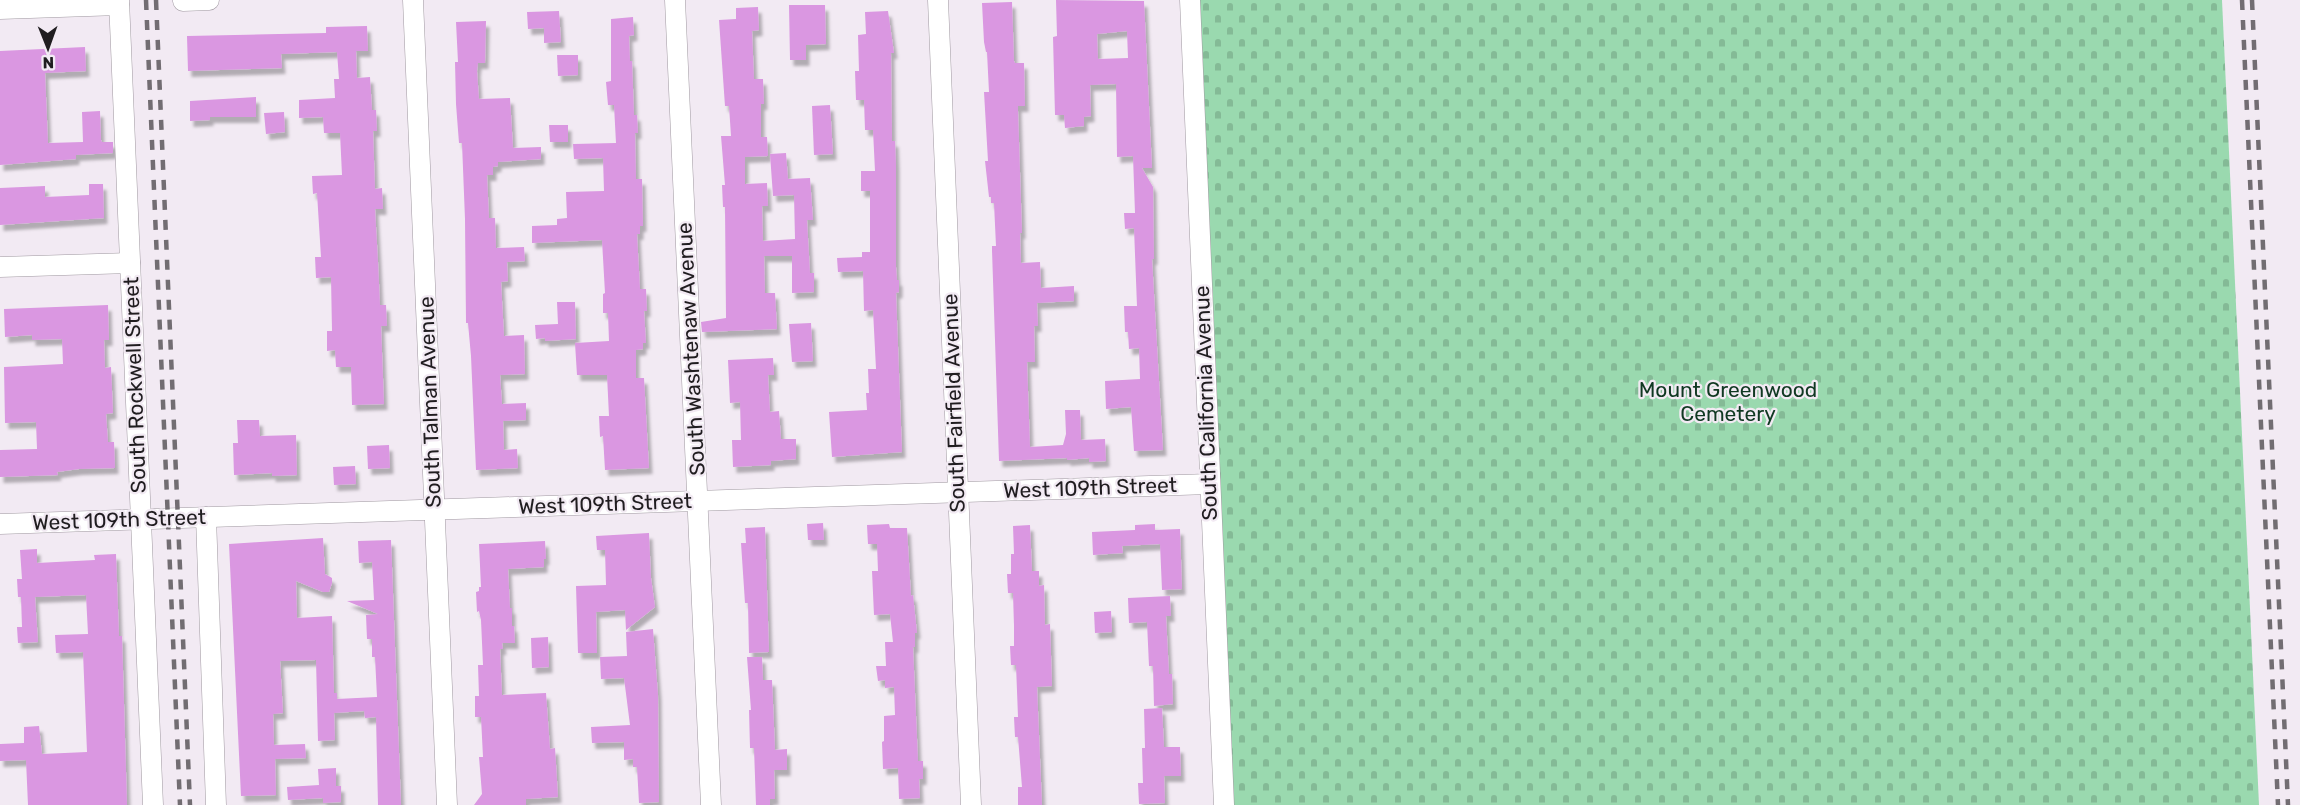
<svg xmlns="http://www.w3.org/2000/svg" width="2300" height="805" font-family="Rubik,sans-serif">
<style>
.cemetery{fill:url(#cemetery-stones)}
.building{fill:#da97e1;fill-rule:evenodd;filter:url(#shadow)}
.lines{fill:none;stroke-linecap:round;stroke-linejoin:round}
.minor-casing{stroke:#a099a1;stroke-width:21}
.minor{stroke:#fff;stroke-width:20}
.rail{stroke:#726d72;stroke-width:4.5;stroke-dasharray:10 10;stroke-linecap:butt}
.labels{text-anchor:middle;stroke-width:4.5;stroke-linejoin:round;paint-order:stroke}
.street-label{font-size:21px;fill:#201d20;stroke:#f2eaf3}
.park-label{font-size:21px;fill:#103922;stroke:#f2eaf3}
</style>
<defs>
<pattern id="cemetery-stones" width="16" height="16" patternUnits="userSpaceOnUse" patternTransform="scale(1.5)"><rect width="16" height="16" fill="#9ad9af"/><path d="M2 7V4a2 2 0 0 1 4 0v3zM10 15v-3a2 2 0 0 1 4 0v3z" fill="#84ba96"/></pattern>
<filter id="shadow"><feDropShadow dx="3.5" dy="6" stdDeviation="1.5" flood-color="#0004"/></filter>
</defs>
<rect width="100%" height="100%" fill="#f2eaf3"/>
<!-- cemetery -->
<polygon class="cemetery" points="1197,0 2222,0 2259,805 1233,805"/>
<!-- building -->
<g class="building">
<path d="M 1056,0 L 1144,1 L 1152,168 L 1142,168 L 1153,187 L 1154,259 L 1152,259 L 1163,450 L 1134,451 L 1131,407 L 1106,409 L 1105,381 L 1140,379 L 1139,348 L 1129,349 L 1128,332 L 1125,332 L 1124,306 L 1137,306 L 1134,228 L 1125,229 L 1124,213 L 1135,213 L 1133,156 L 1117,157 L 1116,84 L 1090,85 L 1091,116 L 1084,117 L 1084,126 L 1065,128 L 1064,115 L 1055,115 L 1053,37 L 1057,36 ZM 1127,31 L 1128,58 L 1098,59 L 1097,34 Z"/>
<polygon points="1012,2 1014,61 1015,63 1024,63 1025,106 1018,106 1018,111 1022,233 1020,233 1021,263 1040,262 1041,288 1074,286 1074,301 1037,303 1038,326 1034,326 1035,362 1027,362 1030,447 1063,445 1066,434 1065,410 1080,410 1081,440 1105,439 1106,461 1089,462 1089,458 1067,460 1067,458 999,461 992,250 992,246 996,246 994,203 991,203 991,197 989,197 985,161 988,161 984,92 989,92 987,52 986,52 984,42 982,3"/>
<polygon points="789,5 825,5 826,44 806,45 806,60 790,60"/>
<polygon points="758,7 759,30 752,31 754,79 763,79 764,104 761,104 761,137 767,137 768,156 745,157 745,184 767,183 768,206 762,206 763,241 795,239 794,195 773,196 770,154 786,153 788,179 810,178 813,220 807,220 810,273 814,273 814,292 792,293 792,256 764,256 765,293 775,293 777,329 702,332 701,322 726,318 725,207 723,207 722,185 725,185 721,136 731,136 729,106 725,106 719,20 736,19 736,8"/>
<polygon points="559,11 561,42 544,43 544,28 528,29 527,12"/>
<polygon points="888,11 894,53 891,53 892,141 895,141 896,165 896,267 897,280 899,280 899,292 896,293 902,452 832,457 829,412 867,410 866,393 869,393 868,369 876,369 873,310 864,311 863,271 838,272 837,258 862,257 862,252 870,252 870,191 861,191 861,171 875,171 873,130 865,130 864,100 856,100 855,71 859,71 858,35 866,34 865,12"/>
<polygon points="633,17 634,35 629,36 630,61 632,61 634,115 637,115 638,133 635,133 636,179 642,179 643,226 640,226 640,234 637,234 640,289 646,289 647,311 644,311 646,343 643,343 643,349 636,350 636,378 644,378 649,468 605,470 603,436 600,437 599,416 609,416 607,375 577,375 575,343 609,341 608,313 603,313 603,294 605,293 602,240 532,243 532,226 557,225 557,219 567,218 566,192 604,191 603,158 574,159 573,144 616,143 614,105 608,105 606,82 611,81 611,19"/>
<polygon points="486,21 485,63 478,63 477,71 479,99 510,98 513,148 541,147 541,159 498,162 498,166 493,167 493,175 487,175 489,218 495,218 496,248 524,247 525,261 507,262 508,281 501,282 504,336 524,335 525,374 500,375 502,404 526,403 526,420 503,421 504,450 517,449 518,468 476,470 471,356 468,323 466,323 465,219 462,143 459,143 456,104 455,62 458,62 456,22"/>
<polygon points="367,26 368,51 356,51 357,78 370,77 372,110 376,110 377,131 373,131 375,189 382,188 383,209 375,209 378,262 380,305 386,305 387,326 381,326 384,404 352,405 351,367 336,367 335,350 327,351 327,331 332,331 331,277 316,278 315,257 321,257 317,193 313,194 312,176 342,175 340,133 324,133 323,117 299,118 299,100 335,98 334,79 339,79 337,52 281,54 282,68 188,71 187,36 326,33 326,27"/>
<polygon points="85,47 86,71 45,73 48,143 83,142 82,112 100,111 101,140 102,142 113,142 113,153 76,155 76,159 0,165 0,51"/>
<polygon points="557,55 578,55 578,75 558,76"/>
<polygon points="256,97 256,117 210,117 210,120 190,121 190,101"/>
<polygon points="830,105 833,154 814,155 812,106"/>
<polygon points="284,112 285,132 266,134 264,113"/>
<polygon points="549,125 568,125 568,142 550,142"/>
<polygon points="89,184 103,184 104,218 0,225 0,188 45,186 45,197 89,195"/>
<polygon points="557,302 575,302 576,339 545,341 545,338 536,339 535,325 558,324"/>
<polygon points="108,305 109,340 104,340 105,368 111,367 113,413 106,414 108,442 114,442 115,468 79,469 57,472 58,475 0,477 0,450 37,449 36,422 5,423 4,367 63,364 62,339 32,340 32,335 5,337 4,309"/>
<polygon points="811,323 813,361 792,362 789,324"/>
<polygon points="773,358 774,375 768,375 770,412 779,411 781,439 796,439 796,459 771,461 771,465 733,467 732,440 741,440 740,402 730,403 728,360"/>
<polygon points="237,420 259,420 260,436 296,435 297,475 272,476 272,473 234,475 233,443 238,443"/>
<polygon points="389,445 390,468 368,469 367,446"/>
<polygon points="355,466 356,484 334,485 333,467"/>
<polygon points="823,523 824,540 808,540 807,524"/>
<polygon points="889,524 890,528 907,528 911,596 913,595 917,633 915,633 915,647 913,647 918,761 923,761 923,779 919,779 920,798 899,799 898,768 883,769 882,742 884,741 884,716 895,715 894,687 885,688 885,680 878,681 876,666 886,666 885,642 893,642 890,614 874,615 872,571 878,571 877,544 868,544 867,525"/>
<polygon points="1155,524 1155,530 1180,529 1182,589 1162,590 1160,544 1122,546 1123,553 1093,555 1092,532 1135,530 1135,525"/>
<polygon points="1030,525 1032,571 1039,571 1039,586 1044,585 1045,625 1050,624 1052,686 1037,687 1042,805 1018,805 1018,787 1022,787 1018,737 1015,737 1014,717 1018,717 1016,665 1011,665 1010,646 1014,646 1014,626 1013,593 1008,593 1007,574 1011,574 1011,554 1014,554 1013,526"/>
<polygon points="765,527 769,652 749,653 748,603 745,603 741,543 746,543 745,528"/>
<polygon points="649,533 651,578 655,607 626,630 625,610 596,612 597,653 578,653 576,586 606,585 605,550 597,550 596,536"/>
<polygon points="323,538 325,574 332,578 332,583 329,592 323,592 296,581 297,618 332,616 334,693 337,693 337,699 377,697 375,657 372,657 372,639 367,639 366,615 378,614 347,601 374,600 372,562 359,563 358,541 391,540 401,805 378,805 376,717 365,718 364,711 334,713 335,740 318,741 316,660 280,661 283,713 273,714 274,745 305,744 306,758 275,759 276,795 241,796 229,544"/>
<polygon points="545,541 546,559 544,559 544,567 508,569 510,608 512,608 512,626 514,626 515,643 502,643 503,649 500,649 502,695 546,693 550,749 555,748 558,797 526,799 526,805 474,805 482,794 479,757 483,757 481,717 475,717 475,696 479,696 478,665 483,665 481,620 479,611 477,612 476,592 479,591 479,587 481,587 479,544"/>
<polygon points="37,549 37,563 95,560 94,555 116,554 119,636 122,636 127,805 28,805 26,760 0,761 0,744 24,743 24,727 39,726 42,754 87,752 83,652 56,653 55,635 88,634 86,595 35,597 38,642 18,643 17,627 22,627 21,597 18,597 17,579 22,579 20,550"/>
<polygon points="1170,596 1171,616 1166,616 1169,674 1172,674 1173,704 1154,706 1153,666 1149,666 1147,622 1129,623 1128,598"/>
<polygon points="1111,611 1112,632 1095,633 1094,612"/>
<polygon points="653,629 658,695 659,802 639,803 637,767 633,767 633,759 624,760 624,742 592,743 591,727 630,725 624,678 601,679 600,657 627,656 626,632"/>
<polygon points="548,637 549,667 532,668 531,638"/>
<polygon points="747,657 762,657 763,680 772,680 775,750 787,749 787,770 774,770 775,799 770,799 770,805 756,805 754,748 750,748 749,710 751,710"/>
<polygon points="1162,708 1164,747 1180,747 1181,776 1164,776 1165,803 1139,804 1138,783 1143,783 1142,748 1145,748 1144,709"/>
<polygon points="336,768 336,786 341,786 341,802 323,803 323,798 288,800 287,787 319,785 318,769"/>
</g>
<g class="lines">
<defs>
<g id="minor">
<polyline points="119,0 153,805"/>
<polyline points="413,0 447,805"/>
<polyline points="675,0 711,805"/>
<polyline points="938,0 971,805"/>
<polyline points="1190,0 1224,805"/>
<polyline points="183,1 209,0"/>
<polyline points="0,9 119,5"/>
<polyline points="0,267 130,263"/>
<polyline points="206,517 216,805"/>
<polyline points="0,524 1209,484"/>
</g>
</defs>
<!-- minor casing -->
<use href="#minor" class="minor-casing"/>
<!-- minor -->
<use href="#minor" class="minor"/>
<!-- rail -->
<g class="rail">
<polyline points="146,0 180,805"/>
<polyline points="156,0 190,805"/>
<polyline points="2242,0 2278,805"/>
<polyline points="2252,0 2288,805"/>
</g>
</g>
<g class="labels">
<!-- street labels -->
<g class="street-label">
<text transform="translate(691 349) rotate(-93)" y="7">South Washtenaw Avenue</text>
<text transform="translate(135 385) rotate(-92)" y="7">South Rockwell Street</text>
<text transform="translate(430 402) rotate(-92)" y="7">South Talman Avenue</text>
<text transform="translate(954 403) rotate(-92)" y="7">South Fairfield Avenue</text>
<text transform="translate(1206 403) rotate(-92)" y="7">South California Avenue</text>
<text transform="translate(1090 488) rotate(-2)" y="7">West 109th Street</text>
<text transform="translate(605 504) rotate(-2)" y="7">West 109th Street</text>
<text transform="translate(119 520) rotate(-2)" y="7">West 109th Street</text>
</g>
<!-- park labels -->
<g class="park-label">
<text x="1728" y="397">Mount Greenwood<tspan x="1728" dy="24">Cemetery</tspan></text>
</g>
</g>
<!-- north arrow -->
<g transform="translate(48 48) rotate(179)" stroke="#f2eaf3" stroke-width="4.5" paint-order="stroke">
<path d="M0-4.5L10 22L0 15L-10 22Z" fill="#201d20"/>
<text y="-9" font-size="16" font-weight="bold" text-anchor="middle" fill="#201d20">N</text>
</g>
</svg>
